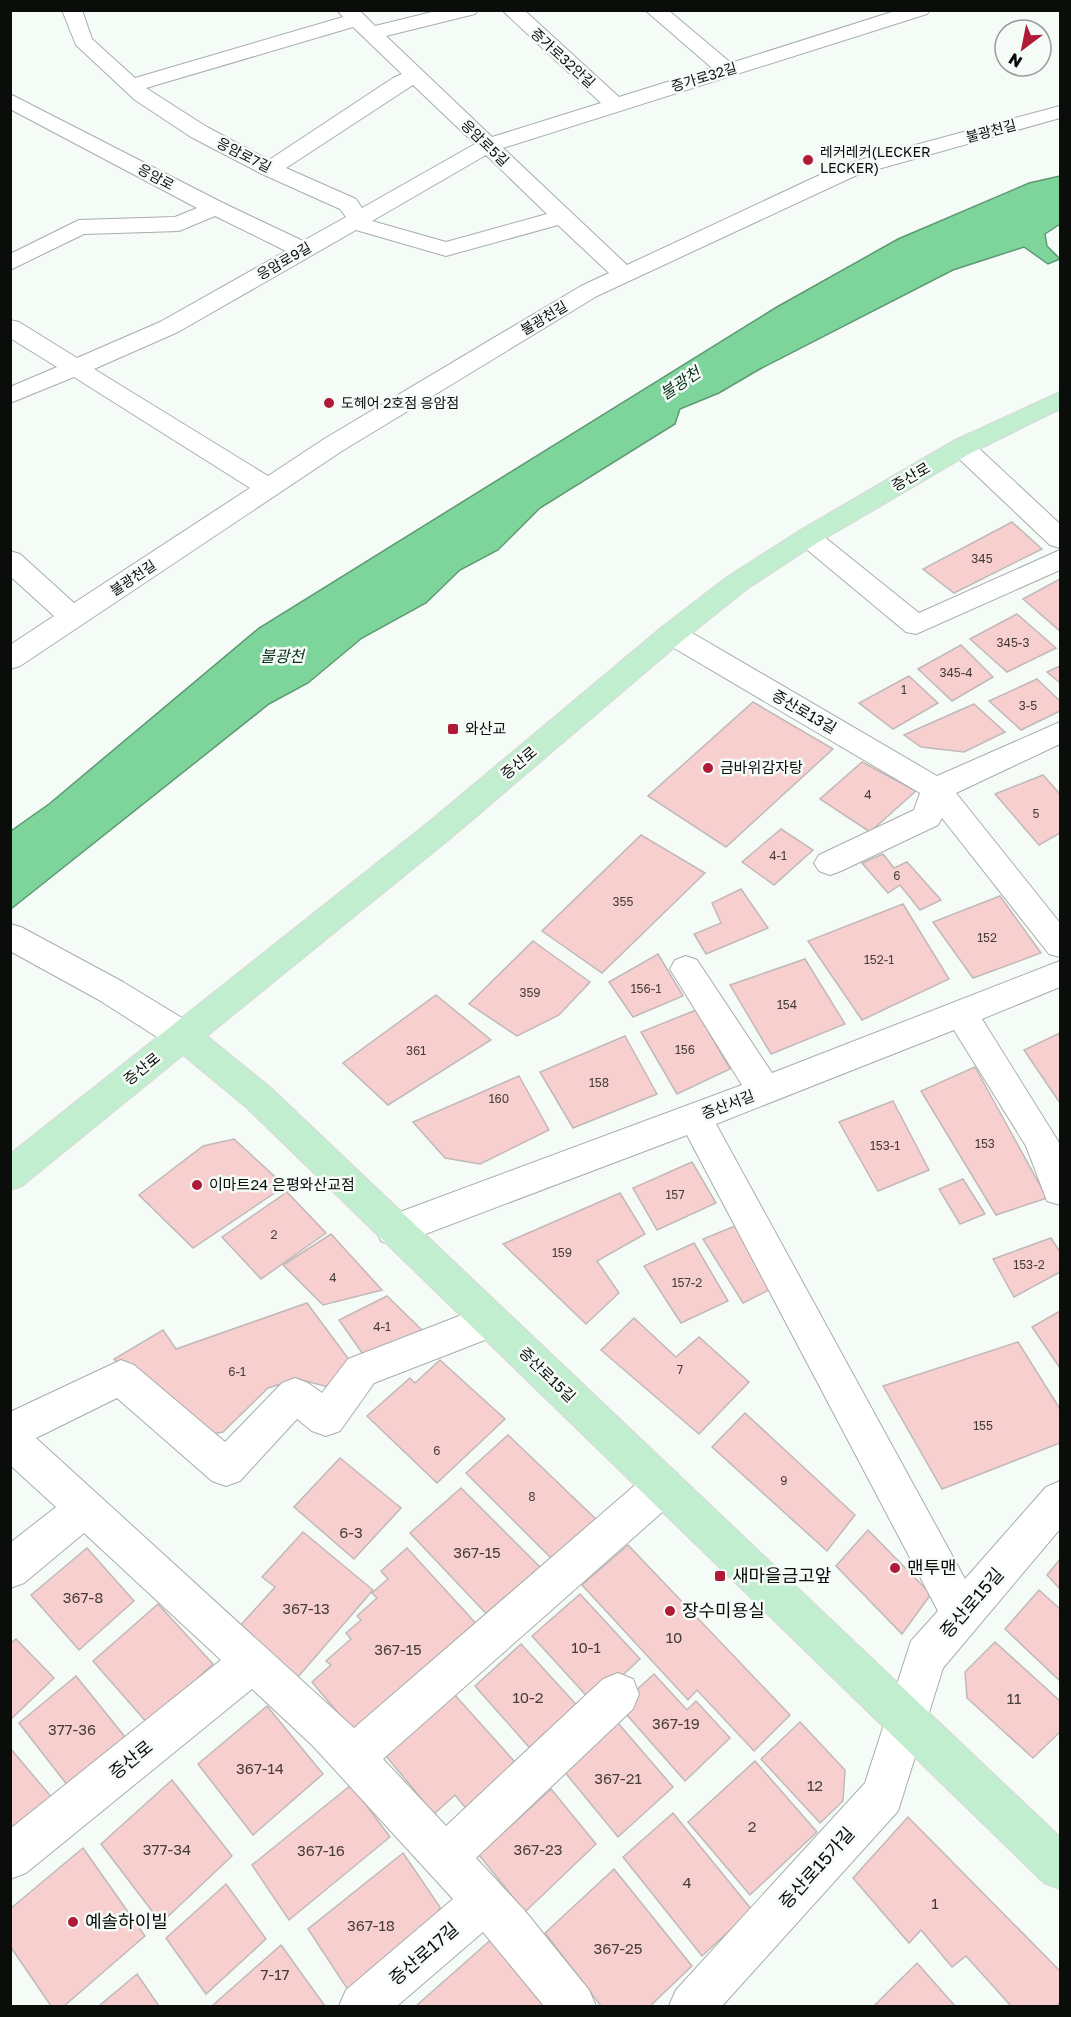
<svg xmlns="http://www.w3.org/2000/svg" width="1071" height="2017" font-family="'Golos Text','Noto Sans KR',sans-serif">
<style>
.water{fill:#7ed59c;stroke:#5c9970;stroke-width:1.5}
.building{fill:#f8cfcf;stroke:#c1b9b9;stroke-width:1.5}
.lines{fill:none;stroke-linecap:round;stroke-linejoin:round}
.minor-casing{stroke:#a8aeaa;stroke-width:2}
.major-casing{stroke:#d8d8d8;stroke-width:2}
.minor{fill:#fff;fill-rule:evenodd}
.major{fill:#c2eed0;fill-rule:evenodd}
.poi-dot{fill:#af1a37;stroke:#f5fbf7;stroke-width:2}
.labels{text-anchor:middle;stroke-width:5;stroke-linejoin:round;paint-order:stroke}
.number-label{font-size:12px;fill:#463e3c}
.far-street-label{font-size:14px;fill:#0b0d0b;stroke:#f5fbf7}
.far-poi-label{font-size:14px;fill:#0b0d0b;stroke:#f5fbf7;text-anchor:start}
.street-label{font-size:15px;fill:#0b0d0b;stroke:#f5fbf7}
.poi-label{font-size:15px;fill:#0b0d0b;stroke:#f5fbf7;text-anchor:start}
.near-number-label{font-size:15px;fill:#463e3c}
.water-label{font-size:16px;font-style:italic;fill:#0b311b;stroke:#f5fbf7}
.near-poi-label{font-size:18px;fill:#0b0d0b;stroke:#f5fbf7;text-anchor:start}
.near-street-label{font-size:18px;fill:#0b0d0b;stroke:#f5fbf7}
</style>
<rect width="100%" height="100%" fill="#f5fbf7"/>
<!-- water -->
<polygon class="water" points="1060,176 1060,224 1045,234 1047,246 1060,259 1048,264 1024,247 953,270 760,369 719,393 680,409 675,424 540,508 498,550 460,570 426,603 362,638 308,683 269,704 11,909 11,831 49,804 259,628 775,308 898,239 1029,183"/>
<!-- building -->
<g class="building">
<polygon points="1012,522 1042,549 954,593 923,569"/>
<polygon points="1060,579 1060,631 1023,599"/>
<polygon points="1017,614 1056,648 1007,672 970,639"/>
<polygon points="961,645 993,677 952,701 918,669"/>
<polygon points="1060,666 1060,683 1047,672"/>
<polygon points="909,676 938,703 893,729 859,703"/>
<polygon points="1037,679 1060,701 1060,711 1021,730 989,701"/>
<polygon points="753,702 833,749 726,847 648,796"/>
<polygon points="974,704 1005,732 964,752 921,747 904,735"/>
<polygon points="862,762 916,791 870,832 820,799"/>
<polygon points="1043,775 1060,794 1060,833 1039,845 995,794"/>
<polygon points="781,829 813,850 774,885 742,862"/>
<polygon points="641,835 705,873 602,973 542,931"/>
<polygon points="883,854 894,868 907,862 941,900 920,910 900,885 888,893 862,863"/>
<polygon points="741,889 768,928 706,954 694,934 721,923 712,903"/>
<polygon points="1000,896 1041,953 973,978 933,922"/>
<polygon points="903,904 949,979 862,1020 808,941"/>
<polygon points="533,941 590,982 559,1015 517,1036 469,1004"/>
<polygon points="658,954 683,996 633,1017 609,982"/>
<polygon points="805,959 845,1024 771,1054 730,985"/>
<polygon points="436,995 491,1040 388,1105 343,1063"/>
<polygon points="696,1010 730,1069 677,1094 641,1032"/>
<polygon points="1060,1033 1060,1103 1024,1050"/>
<polygon points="625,1036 657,1094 573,1128 540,1072"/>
<polygon points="975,1067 1047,1198 996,1215 921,1091"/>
<polygon points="519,1076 549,1130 480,1164 445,1158 413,1122"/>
<polygon points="893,1101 929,1170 878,1191 839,1122"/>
<polygon points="234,1139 285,1186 193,1248 139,1195 203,1146"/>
<polygon points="692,1162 716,1203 657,1230 633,1188"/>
<polygon points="963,1179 985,1214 960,1224 939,1189"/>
<polygon points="287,1192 326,1233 261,1279 222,1237"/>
<polygon points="620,1193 645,1234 597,1261 619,1293 586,1324 503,1244"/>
<polygon points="735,1226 771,1289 743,1303 703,1239"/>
<polygon points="331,1234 382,1290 323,1305 283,1265"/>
<polygon points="1051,1238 1060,1252 1060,1272 1014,1297 993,1259"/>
<polygon points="694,1243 728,1301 681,1323 644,1266"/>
<polygon points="387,1296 427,1335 365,1357 339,1320"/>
<polygon points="307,1303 353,1365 332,1388 298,1379 268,1388 223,1432 200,1436 114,1359 163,1330 176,1349"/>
<polygon points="1060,1311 1060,1368 1032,1327"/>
<polygon points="634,1318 676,1357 699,1337 749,1382 699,1434 601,1350"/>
<polygon points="1018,1342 1060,1409 1060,1443 942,1489 883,1386"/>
<polygon points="440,1360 505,1419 437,1483 367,1416 410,1378 415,1383"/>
<polygon points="745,1413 855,1515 827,1551 712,1447"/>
<polygon points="508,1435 599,1522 556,1563 466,1473"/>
<polygon points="340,1458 401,1508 354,1559 294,1507"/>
<polygon points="461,1488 545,1572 493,1621 410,1533"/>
<polygon points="868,1530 931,1594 902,1634 836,1566"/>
<polygon points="303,1532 373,1590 298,1677 239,1627 275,1587 262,1577"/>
<polygon points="628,1545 790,1715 754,1751 697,1690 688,1700 582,1585"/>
<polygon points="87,1548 134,1601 79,1650 31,1595"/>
<polygon points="407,1548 481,1629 360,1739 312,1682 331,1665 326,1661 351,1639 346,1633 361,1620 357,1616 377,1598 372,1593 388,1579 381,1571"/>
<polygon points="1060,1559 1060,1589 1047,1575"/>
<polygon points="1039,1590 1060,1609 1060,1681 1005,1629"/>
<polygon points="580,1594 640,1659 593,1703 532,1636"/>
<polygon points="158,1604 213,1664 148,1724 93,1661"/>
<polygon points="16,1639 54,1678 10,1720 10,1644"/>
<polygon points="995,1642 1060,1701 1060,1732 1033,1758 967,1698 965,1672"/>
<polygon points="521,1644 582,1711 535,1754 475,1686"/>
<polygon points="654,1674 687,1710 696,1701 730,1738 685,1781 619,1706"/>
<polygon points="76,1676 125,1737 68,1786 19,1723"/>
<polygon points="454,1694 523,1771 473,1817 455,1795 434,1814 386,1756"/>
<polygon points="267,1706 323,1774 253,1835 198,1764"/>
<polygon points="800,1722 845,1770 843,1801 820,1823 761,1759"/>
<polygon points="618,1723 673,1787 618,1837 563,1770"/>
<polygon points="10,1748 53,1799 10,1838"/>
<polygon points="755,1761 817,1832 750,1895 688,1822"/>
<polygon points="172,1780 232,1856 161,1923 101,1844"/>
<polygon points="351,1785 390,1837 289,1920 252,1865"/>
<polygon points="551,1789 596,1844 525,1912 479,1855"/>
<polygon points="673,1813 752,1910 702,1956 623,1857"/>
<polygon points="908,1817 1060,1971 1060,2002 1056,2006 1011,2006 966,1956 952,1967 921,1930 909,1943 853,1878"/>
<polygon points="83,1848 145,1936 64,2006 51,2006 10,1946 10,1909"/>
<polygon points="403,1853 440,1907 435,1922 350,1993 308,1929"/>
<polygon points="614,1869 692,1966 650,2006 601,2006 545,1933"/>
<polygon points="226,1884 266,1939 206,1994 166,1938"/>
<polygon points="495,1936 548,2006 416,2006"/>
<polygon points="281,1945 325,2006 213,2006 213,2005"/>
<polygon points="917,1963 955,2006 874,2006"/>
<polygon points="137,1974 159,2006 99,2006"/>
</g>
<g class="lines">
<defs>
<g id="minor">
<path d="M 62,10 L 82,10 L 92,39 L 135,78 L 343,17 L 337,10 L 359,10 L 375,26 L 440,10 L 478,10 L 475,14 L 386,36 L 492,137 L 601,103 L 502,10 L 524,10 L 619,97 L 712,68 L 645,10 L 668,10 L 731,63 L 898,10 L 930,10 L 927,14 L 503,148 L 627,265 L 841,165 L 1060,106 L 1060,118 L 857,175 L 597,296 L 342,451 L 20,666 L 10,669 L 10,645 L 54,616 L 10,576 L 10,551 L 20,554 L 74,603 L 250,488 L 74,377 L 10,403 L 10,387 L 57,367 L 10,338 L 10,320 L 19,322 L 77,358 L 160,322 L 286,251 L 215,216 L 179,231 L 84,234 L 10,270 L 10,254 L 79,220 L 175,217 L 197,208 L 10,109 L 10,94 L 223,203 L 303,241 L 346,217 L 340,209 L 262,174 L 191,137 L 135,100 L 76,45 ZM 353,27 L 402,74 L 393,78 L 269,160 L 207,127 L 146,88 ZM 413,85 L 475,144 L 362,208 L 356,199 L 286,168 ZM 486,155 L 547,214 L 446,242 L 372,221 ZM 558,225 L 609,273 L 581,286 L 324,439 L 268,476 L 94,369 L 178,332 L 356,230 L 446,256 Z"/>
<polygon points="962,439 971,441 1060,524 1060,548 1050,545 953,453 949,447 953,441"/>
<polygon points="808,528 817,531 919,613 1060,550 1060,570 916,634 906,632 799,543 795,537 799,531"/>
<polygon points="672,624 682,627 937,776 1060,722 1060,744 956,793 1060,923 1060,957 1049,954 942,818 938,825 841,871 830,875 819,871 814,863 819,855 914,810 920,793 662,641 658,634 662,627"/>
<polygon points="10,924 21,927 123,982 195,1026 200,1036 195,1046 183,1049 171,1046 99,1000 10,951"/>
<polygon points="686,956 697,960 772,1073 1060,961 1060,987 982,1019 1058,1141 1060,1146 1060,1205 1047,1201 1026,1146 954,1030 716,1124 965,1579 1046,1487 1060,1481 1060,1529 943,1668 898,1811 722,2006 669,2006 676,1990 865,1783 911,1641 938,1611 687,1135 394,1246 381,1241 376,1230 381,1219 742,1085 670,969 675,960"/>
<polygon points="490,1304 503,1309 509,1321 503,1333 374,1383 340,1431 326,1436 312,1431 297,1419 240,1481 226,1486 212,1481 117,1398 36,1438 354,1728 649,1473 663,1467 677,1473 683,1486 677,1499 383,1759 446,1826 603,1679 618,1673 633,1679 639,1694 633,1709 476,1858 525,1911 589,1990 596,2006 544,2006 483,1932 397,2006 339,2006 346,1990 453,1899 313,1746 252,1689 26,1873 10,1879 10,1829 221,1660 84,1533 24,1583 10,1588 10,1543 56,1507 10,1465 10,1412 121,1360 134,1365 225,1442 282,1383 295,1378 308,1383 322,1393 348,1359"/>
</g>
<polygon id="major" points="1060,392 1060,409 971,453 817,543 747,589 682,641 452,837 207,1036 271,1088 1060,1837 1060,1889 1044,1883 247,1108 183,1055 22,1186 10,1190 10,1154 430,821 662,627 727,577 799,531 953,441"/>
</defs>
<!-- minor casing -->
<use href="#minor" class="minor-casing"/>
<!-- major casing -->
<use href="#major" class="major-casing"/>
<!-- minor -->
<use href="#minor" class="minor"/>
<!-- major -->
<use href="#major" class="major"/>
</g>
<!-- markers -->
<g class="poi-dot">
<circle cx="808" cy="160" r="6"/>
<circle cx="329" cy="403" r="6"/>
<rect x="447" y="723" width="12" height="12" rx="3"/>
<circle cx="708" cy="768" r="6"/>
<circle cx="197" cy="1185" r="6"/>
<circle cx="895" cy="1568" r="6"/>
<rect x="714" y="1570" width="12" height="12" rx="3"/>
<circle cx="670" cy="1611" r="6"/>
<circle cx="73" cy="1922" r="6"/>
</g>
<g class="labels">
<!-- number labels -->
<g class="number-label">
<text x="982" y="563">345</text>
<text x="1013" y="647">345-3</text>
<text x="956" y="677">345-4</text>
<text x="904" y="694">1</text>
<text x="1028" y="710">3-5</text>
<text x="868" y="799">4</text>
<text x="1036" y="818">5</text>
<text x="778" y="860">4-1</text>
<text x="897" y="880">6</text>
<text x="623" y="906">355</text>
<text x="987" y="942">152</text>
<text x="879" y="964">152-1</text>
<text x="646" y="993">156-1</text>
<text x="530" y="997">359</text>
<text x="787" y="1009">154</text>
<text x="685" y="1054">156</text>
<text x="416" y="1055">361</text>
<text x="599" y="1087">158</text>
<text x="499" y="1103">160</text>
<text x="985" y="1148">153</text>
<text x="885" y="1150">153-1</text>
<text x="675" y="1199">157</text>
<text x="274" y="1239">2</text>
<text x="562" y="1257">159</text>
<text x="1029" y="1269">153-2</text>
<text x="333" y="1282">4</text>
<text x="687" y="1287">157-2</text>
<text x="382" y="1331">4-1</text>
<text x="680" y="1374">7</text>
<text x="237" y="1376">6-1</text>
<text x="983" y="1430">155</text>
<text x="437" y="1455">6</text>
<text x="784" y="1485">9</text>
<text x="532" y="1501">8</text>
</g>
<!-- far-street labels -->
<g class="far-street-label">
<text transform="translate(563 58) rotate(42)" y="5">증가로32안길</text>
<text transform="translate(704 77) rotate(-17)" y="5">증가로32길</text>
<text transform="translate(991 131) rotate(-15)" y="5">불광천길</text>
<text transform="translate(485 143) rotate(44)" y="5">응암로5길</text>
<text transform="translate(244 155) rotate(27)" y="5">응암로7길</text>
<text transform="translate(156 177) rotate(28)" y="5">응암로</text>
<text transform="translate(284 261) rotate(-30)" y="5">응암로9길</text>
<text transform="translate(544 318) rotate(-31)" y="5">불광천길</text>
<text transform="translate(133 578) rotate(-34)" y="5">불광천길</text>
</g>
<!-- far-poi labels -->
<g class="far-poi-label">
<text x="820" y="157">레커레커(LECKER<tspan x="820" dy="16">LECKER)</tspan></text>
<text x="341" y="408">도헤어 2호점 응암점</text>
</g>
<!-- street labels -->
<g class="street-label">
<text transform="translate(911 477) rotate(-30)" y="5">증산로</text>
<text transform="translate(804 712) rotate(30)" y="5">증산로13길</text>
<text transform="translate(519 763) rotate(-40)" y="5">증산로</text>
<text transform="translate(142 1069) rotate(-39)" y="5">증산로</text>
<text transform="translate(728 1105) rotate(-21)" y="5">증산서길</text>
<text transform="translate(547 1375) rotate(44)" y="5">증산로15길</text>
</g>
<!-- poi labels -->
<g class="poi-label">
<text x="465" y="734">와산교</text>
<text x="720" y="773">금바위감자탕</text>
<text x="209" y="1190">이마트24 은평와산교점</text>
</g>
<!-- near-number labels -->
<g class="near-number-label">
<text x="351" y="1538">6-3</text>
<text x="477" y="1558">367-15</text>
<text x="83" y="1603">367-8</text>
<text x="306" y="1614">367-13</text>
<text x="674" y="1643">10</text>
<text x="586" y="1653">10-1</text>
<text x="398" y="1655">367-15</text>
<text x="528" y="1703">10-2</text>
<text x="1014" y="1704">11</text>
<text x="676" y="1729">367-19</text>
<text x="72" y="1735">377-36</text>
<text x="260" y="1774">367-14</text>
<text x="618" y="1784">367-21</text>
<text x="815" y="1791">12</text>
<text x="752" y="1832">2</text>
<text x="167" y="1855">377-34</text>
<text x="538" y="1855">367-23</text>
<text x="321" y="1856">367-16</text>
<text x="687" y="1888">4</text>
<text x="935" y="1909">1</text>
<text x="371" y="1931">367-18</text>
<text x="618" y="1954">367-25</text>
<text x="275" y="1980">7-17</text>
</g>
<!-- water labels -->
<g class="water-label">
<text transform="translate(680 383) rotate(-34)" y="6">불광천</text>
<text x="282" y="662">불광천</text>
</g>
<!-- near-poi labels -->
<g class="near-poi-label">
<text x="907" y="1574">맨투맨</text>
<text x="732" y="1582">새마을금고앞</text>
<text x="682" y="1617">장수미용실</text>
<text x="85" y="1928">예솔하이빌</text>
</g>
<!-- near-street labels -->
<g class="near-street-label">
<text transform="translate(972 1603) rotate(-49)" y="6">증산로15길</text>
<text transform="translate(131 1760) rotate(-39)" y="6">증산로</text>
<text transform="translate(817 1868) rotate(-48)" y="6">증산로15가길</text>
<text transform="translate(424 1954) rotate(-41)" y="6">증산로17길</text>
</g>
</g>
<!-- border -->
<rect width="1071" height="2017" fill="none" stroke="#0b0d0b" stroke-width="24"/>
<!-- north arrow -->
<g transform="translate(1023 48) rotate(212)"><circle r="28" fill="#f5fbf7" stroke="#979c99" stroke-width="1.5"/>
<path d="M0-4.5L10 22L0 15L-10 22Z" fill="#af1a37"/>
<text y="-9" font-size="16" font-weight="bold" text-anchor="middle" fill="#0b0d0b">N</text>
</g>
</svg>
